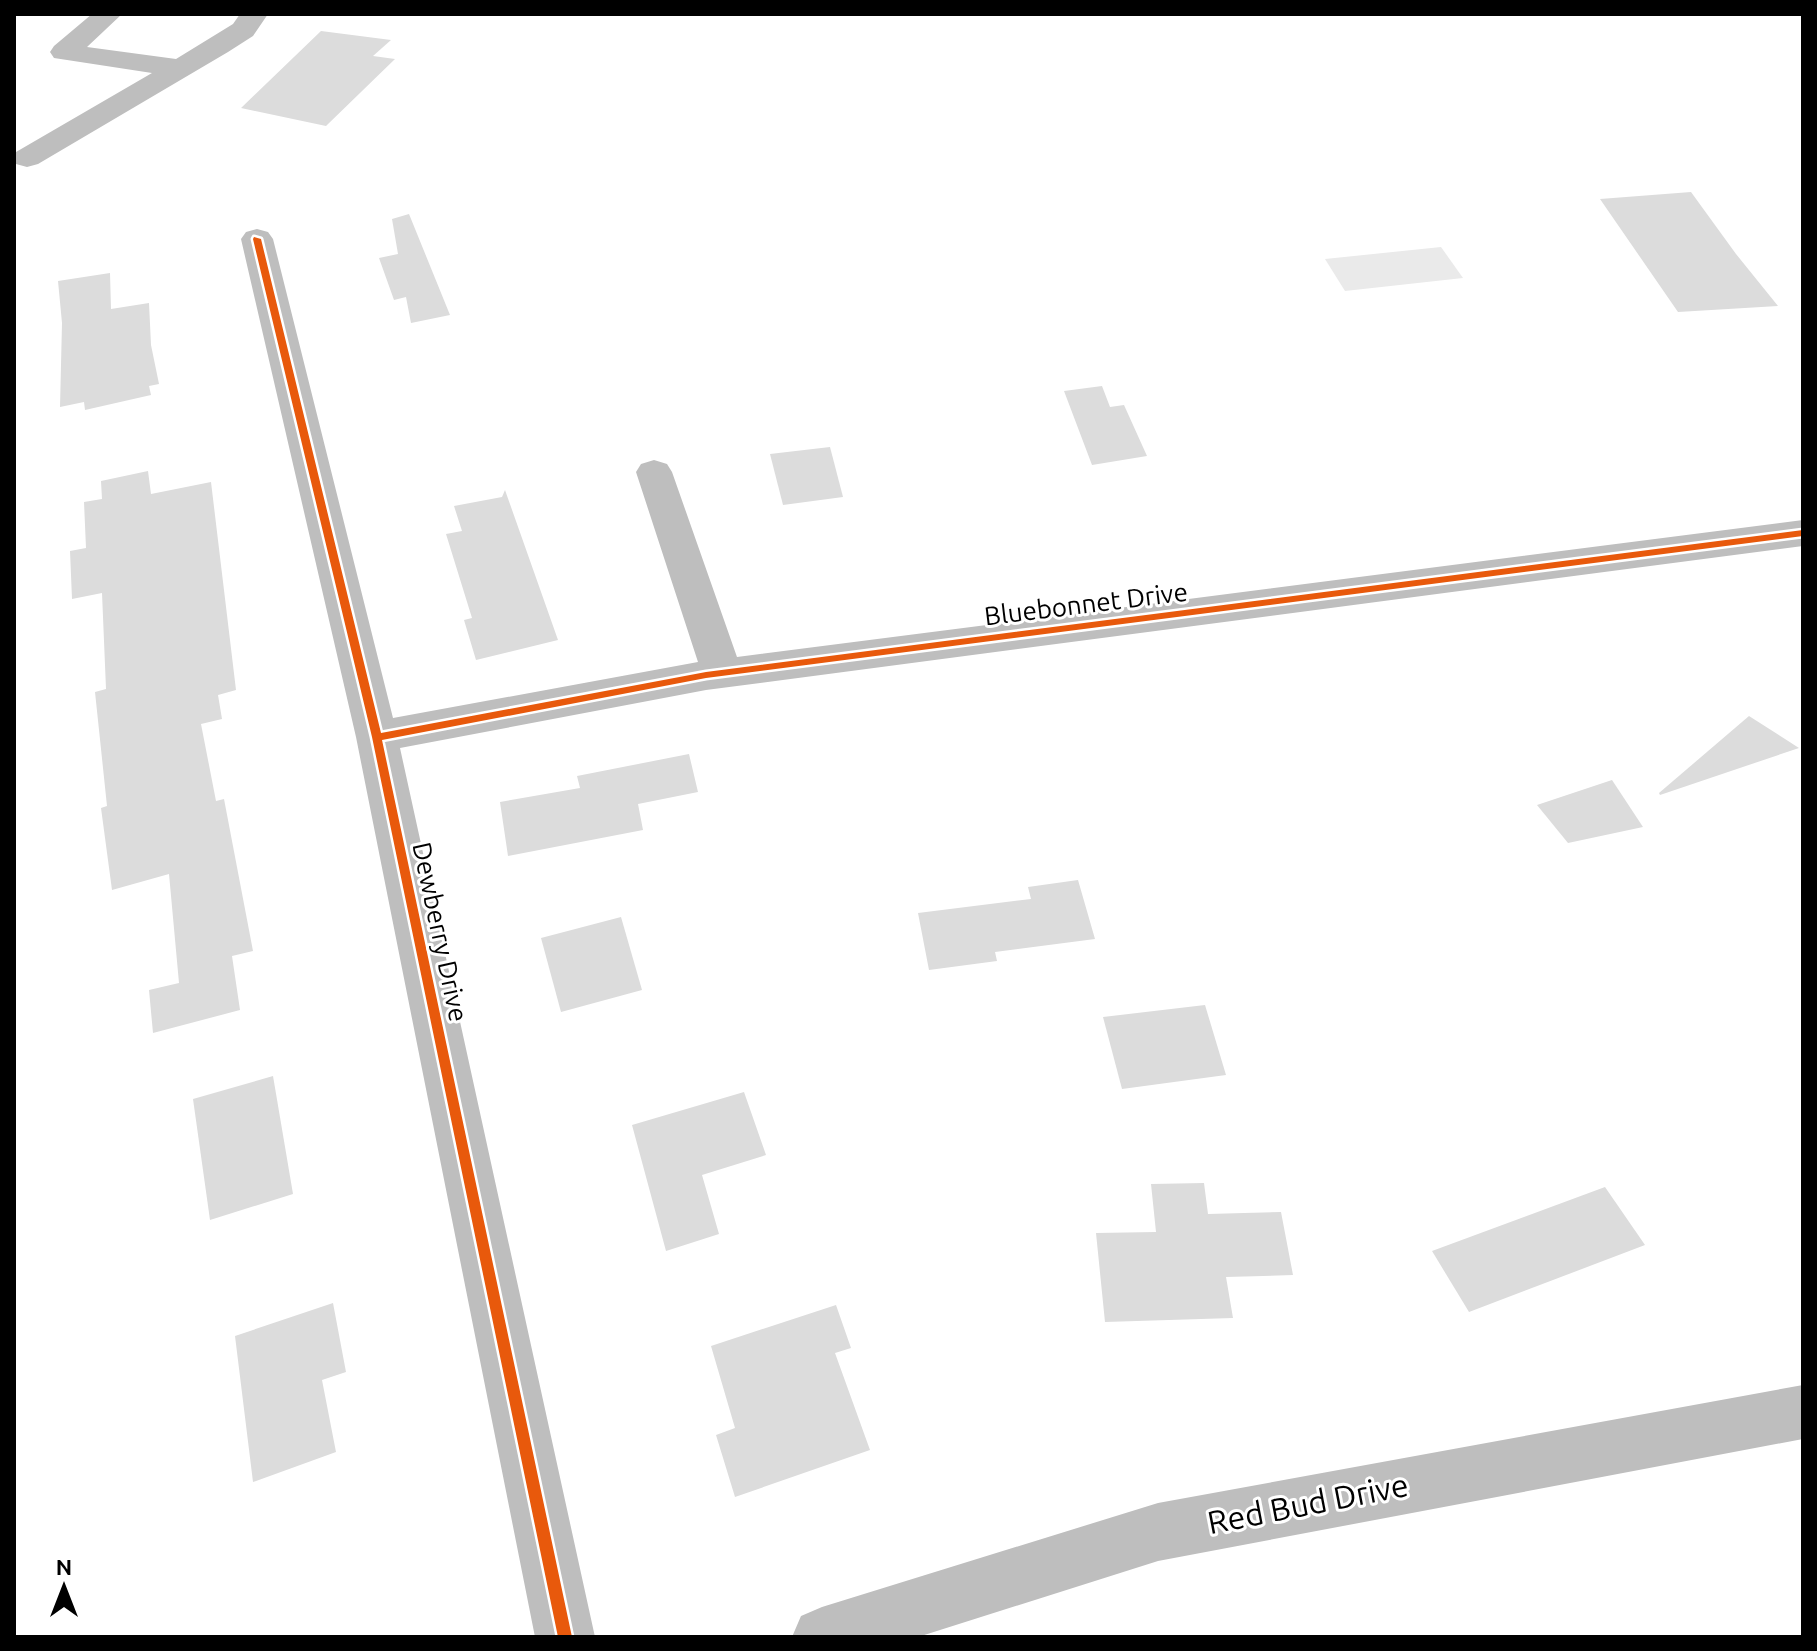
<svg xmlns="http://www.w3.org/2000/svg" width="1817" height="1651" font-family="Ubuntu,sans-serif">
<style>
.green{fill:#eaeaea}
.building{fill:#dcdcdc}
.lines{fill:none;stroke-linecap:round;stroke-linejoin:round}
.minor{fill:#bebebe;fill-rule:evenodd}
.cycleway-casing{stroke:#fff;stroke-width:5}
.cycleway{fill:#e8590c;fill-rule:evenodd}
.labels{text-anchor:middle;stroke-width:6;stroke-linejoin:round;paint-order:stroke}
.street-label{font-size:26px;fill:#000;stroke:#fff}
.near-street-label{font-size:32px;fill:#000;stroke:#fff}
</style>
<rect width="100%" height="100%" fill="#fff"/>
<!-- green -->
<polygon class="green" points="1441,247 1463,278 1345,291 1325,259"/>
<!-- building -->
<g class="building">
<polygon points="321,31 391,40 373,56 395,59 326,126 241,108"/>
<polygon points="1691,192 1736,254 1778,306 1678,312 1600,199"/>
<polygon points="409,214 450,315 411,323 406,297 394,300 379,258 398,254 392,219"/>
<polygon points="110,273 111,309 149,303 151,345 159,384 149,386 151,395 85,410 84,402 60,407 62,323 58,281"/>
<polygon points="1102,386 1110,407 1124,405 1147,456 1092,465 1064,391"/>
<polygon points="830,447 843,497 783,505 770,454"/>
<polygon points="148,471 151,494 211,482 236,690 218,695 222,719 201,724 216,801 224,799 253,951 232,956 240,1010 153,1033 149,990 179,983 169,874 112,890 101,808 107,806 95,692 106,689 102,593 72,599 70,551 86,548 84,502 102,499 101,481"/>
<polygon points="505,490 558,640 476,660 464,620 472,618 446,534 462,531 454,506 502,497"/>
<polygon points="1749,716 1799,748 1660,795 1659,793"/>
<polygon points="689,754 698,792 638,804 643,830 508,856 500,802 580,788 577,776"/>
<polygon points="1612,780 1643,827 1568,843 1537,805"/>
<polygon points="1078,880 1095,939 995,952 997,961 929,970 918,913 1031,899 1028,887"/>
<polygon points="621,917 642,990 561,1012 541,938"/>
<polygon points="1205,1005 1226,1075 1122,1089 1103,1017"/>
<polygon points="273,1076 293,1194 210,1220 193,1099"/>
<polygon points="744,1092 766,1155 702,1175 719,1234 666,1251 632,1125"/>
<polygon points="1204,1183 1208,1214 1281,1212 1293,1275 1226,1277 1233,1318 1105,1322 1096,1233 1156,1232 1151,1184"/>
<polygon points="1605,1187 1645,1245 1469,1312 1432,1251"/>
<polygon points="333,1303 346,1372 322,1380 336,1452 253,1482 235,1336"/>
<polygon points="836,1305 851,1348 835,1353 870,1450 735,1497 716,1435 735,1428 711,1346"/>
</g>
<g class="lines">
<!-- minor -->
<g class="minor">
<polygon points="92,14 122,14 87,47 176,59 233,24 240,14 268,14 253,36 228,52 38,164 27,167 16,164 16,152 152,73 54,58 50,52 54,46"/>
<polygon points="257,229 268,232 273,239 393,718 698,662 636,472 641,464 654,460 667,464 672,472 737,657 1803,520 1803,546 706,690 400,748 595,1637 535,1637 356,737 241,239 246,232"/>
<polygon points="1803,1385 1803,1439 1158,1561 918,1637 792,1637 801,1616 822,1607 1158,1503"/>
</g>
<defs>
<polygon id="cycleway" points="254,237 261,239 381,733 706,672 1803,530 1803,536 706,678 382,740 572,1637 558,1637 372,737 253,239"/>
</defs>
<!-- cycleway casing -->
<use href="#cycleway" class="cycleway-casing"/>
<!-- cycleway -->
<use href="#cycleway" class="cycleway"/>
</g>
<g class="labels">
<!-- street labels -->
<g class="street-label">
<text transform="translate(1086 604) rotate(-7)" y="9">Bluebonnet Drive</text>
<text transform="translate(440 932) rotate(78)" y="9">Dewberry Drive</text>
</g>
<!-- near-street labels -->
<g class="near-street-label">
<text transform="translate(1308 1504) rotate(-11)" y="11">Red Bud Drive</text>
</g>
</g>
<!-- border -->
<rect width="1817" height="1651" fill="none" stroke="#000000" stroke-width="32"/>
<!-- north arrow -->
<g transform="translate(64 1587)" stroke="#ffffff" stroke-width="6" paint-order="stroke">
<path d="M0-6L14 30L0 20L-14 30Z" fill="#000000"/>
<text y="-12" font-size="22" font-weight="bold" text-anchor="middle" fill="#000000">N</text>
</g>
</svg>
